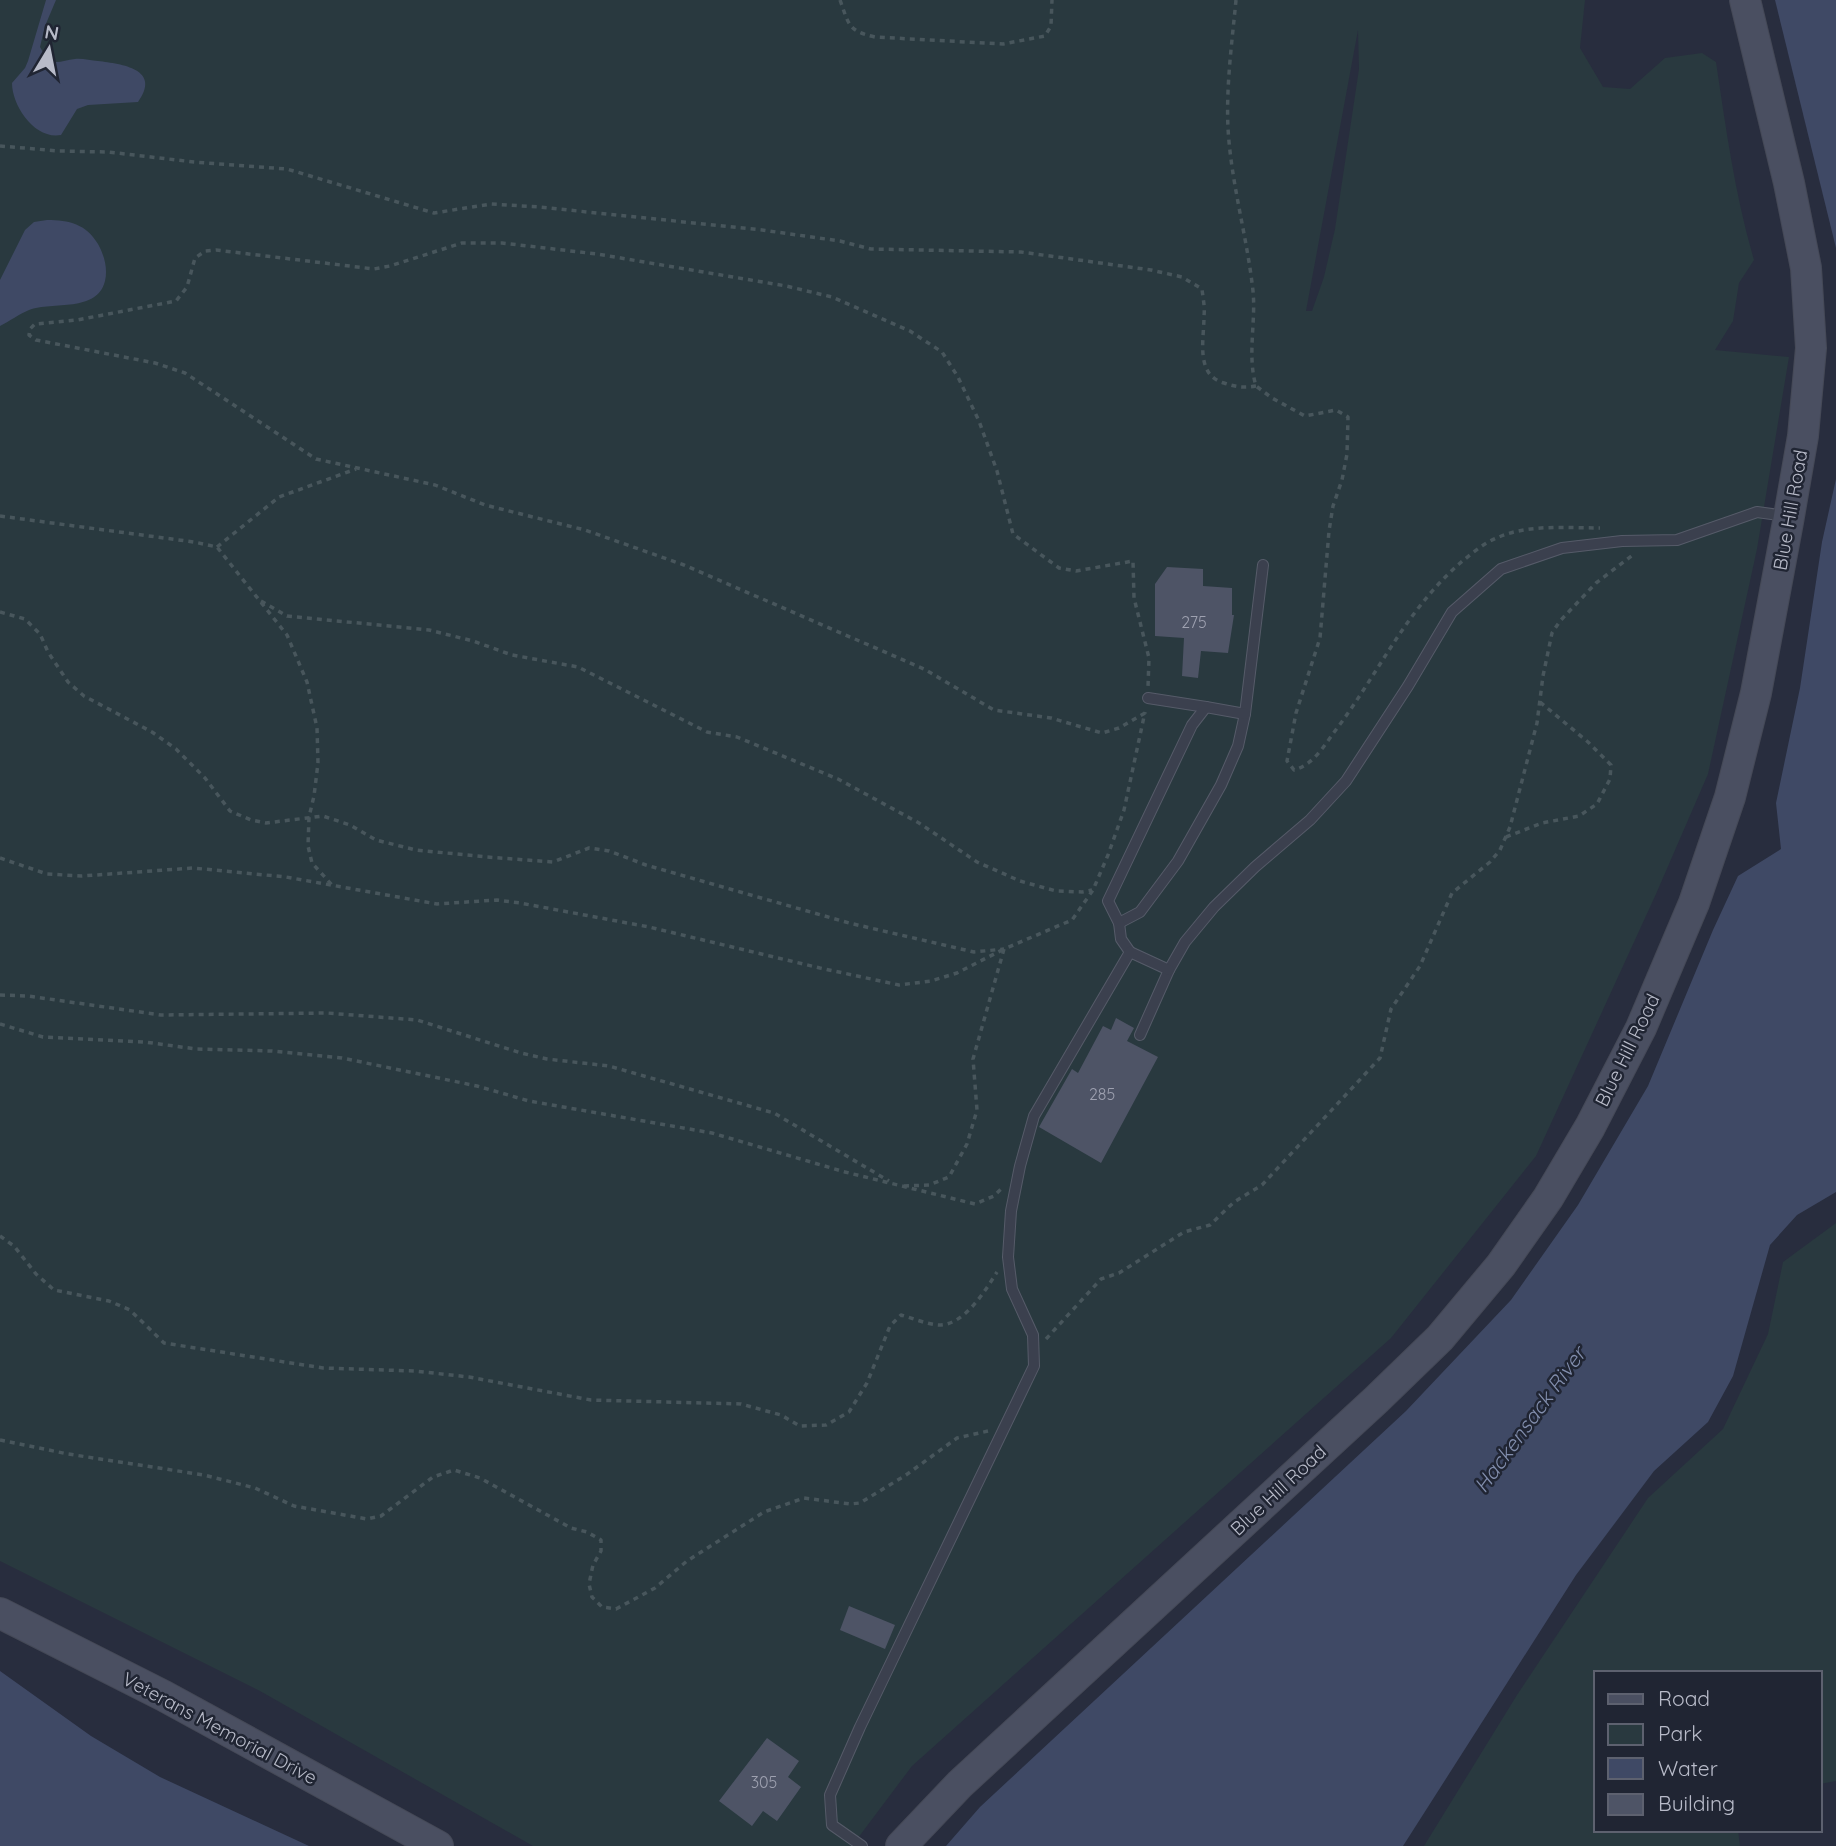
<svg xmlns="http://www.w3.org/2000/svg" width="1836" height="1846" font-family="Quicksand,sans-serif">
<style>
.green{fill:#29393f;fill-rule:evenodd}
.water{fill:#3f4965}
.building{fill:#4e5466}
.lines{fill:none;stroke-linecap:round;stroke-linejoin:round}
.lane-casing{stroke:#565b69;stroke-width:12}
.secondary-casing{stroke:#454957;stroke-width:32}
.path{stroke:#48565c;stroke-width:3.5;stroke-dasharray:5 5;stroke-linecap:butt}
.lane{stroke:#3b404e;stroke-width:10}
.secondary{stroke:#4a4f61;stroke-width:30}
.labels{text-anchor:middle;stroke-width:5;stroke-linejoin:round;paint-order:stroke}
.number-label{font-size:16px;fill:#9ea1b0}
.street-label{font-size:19px;fill:#b8bbc9;stroke:#202533}
.water-label{font-size:21px;font-style:italic;fill:#828ead;stroke:#202533}
</style>
<rect width="100%" height="100%" fill="#282d3e"/>
<!-- green -->
<g class="green">
<path d="M 0,0 L 1585,0 L 1580,48 L 1603,87 L 1630,89 L 1665,58 L 1702,53 L 1716,62 C 1726,129 1735,195 1754,260 L 1739,283 L 1733,321 L 1715,350 L 1789,357 L 1757,549 L 1708,774 L 1656,894 L 1536,1156 L 1391,1338 L 912,1766 L 852,1846 L 533,1846 L 260,1691 L 0,1561 ZM 1358,30 L 1359,69 L 1335,229 L 1324,277 L 1312,311 L 1306,311 Z"/>
<polygon points="1836,1223 1836,1781 1820,1784 1820,1673 1596,1673 1596,1830 1738,1830 1740,1846 1424,1846 1517,1695 1648,1498 1723,1429 1768,1334 1783,1262"/>
</g>
<!-- water -->
<g class="water">
<path d="M 46,0 L 56,0 L 45,26 L 40,47 L 48,61 C 59,64 65,60 75,59 C 82,58 91,61 98,61 C 122,64 162,69 138,102 L 88,105 L 77,109 L 61,135 C 35,140 12,106 12,83 L 25,68 L 28,61 Z"/>
<polygon points="1775,0 1836,0 1836,248"/>
<path d="M 47,220 C 69,220 86,224 98,244 C 104,255 108,268 105,281 C 97,313 53,301 29,310 C 19,314 10,321 0,326 L 0,280 L 25,230 L 34,222 Z"/>
<polygon points="1836,479 1836,1192 1797,1215 1770,1245 1733,1376 1708,1422 1654,1471 1576,1575 1403,1846 946,1846 980,1807 1406,1411 1511,1300 1578,1205 1648,1086 1713,930 1738,876 1781,849 1776,803 1800,688 1822,542"/>
<polygon points="0,1671 91,1736 160,1777 309,1846 0,1846"/>
</g>
<!-- building -->
<g class="building">
<polygon points="1167,567 1203,569 1203,586 1232,588 1232,615 1234,615 1228,653 1201,651 1198,678 1182,676 1184,638 1155,636 1155,584"/>
<polygon points="1116,1018 1134,1028 1127,1041 1158,1057 1101,1163 1039,1127 1072,1069 1078,1073 1103,1026 1111,1030"/>
<polygon points="849,1606 895,1625 885,1649 840,1630"/>
<polygon points="767,1738 799,1761 788,1777 801,1787 777,1821 763,1811 752,1826 719,1801"/>
</g>
<g class="lines">
<defs>
<g id="lane">
<polyline points="1148,698 1206,707"/>
<polyline points="1119,923 1140,912 1178,861 1221,785 1238,746 1245,714 1263,565"/>
<polyline points="1130,952 1121,939 1119,923 1108,901 1192,725 1206,707 1245,714"/>
<polyline points="1140,1035 1169,970 1185,942 1214,907 1255,867 1310,820 1346,781 1408,686 1452,612 1501,569 1562,548 1622,541 1677,540 1757,512 1786,516"/>
<polyline points="862,1846 832,1825 830,1795 860,1727 1034,1366 1033,1335 1012,1289 1008,1257 1011,1211 1020,1166 1034,1116 1130,952 1169,970"/>
</g>
<g id="secondary">
<polyline points="0,1613 164,1696 438,1846"/>
<polyline points="901,1846 960,1784 1376,1400 1440,1338 1501,1265 1548,1198 1590,1127 1641,1028 1694,903 1730,797 1756,693 1788,522 1803,436 1811,348 1806,268 1789,183 1745,0"/>
</g>
</defs>
<!-- lane casing -->
<use href="#lane" class="lane-casing"/>
<!-- secondary casing -->
<use href="#secondary" class="secondary-casing"/>
<!-- path -->
<g class="path">
<path d="M 840,0 C 849,25 848,31 875,37 L 1003,44 L 1045,36 L 1051,26 L 1052,0"/>
<path d="M 1236,0 C 1232,42 1226,86 1228,128 C 1231,183 1247,236 1253,291 C 1256,322 1247,356 1256,386 L 1272,398 L 1305,416 L 1336,410 L 1348,417 L 1347,454 L 1342,480 L 1333,506 L 1329,531 L 1320,638 L 1296,713 L 1287,761 L 1294,770 C 1313,765 1324,746 1335,731 C 1379,673 1404,613 1459,564 C 1471,554 1485,542 1499,537 C 1529,524 1568,528 1600,528"/>
<path d="M 0,146 L 59,151 L 108,152 L 194,162 L 287,169 L 434,213 L 491,204 L 539,207 L 762,230 L 840,241 L 871,249 L 1021,252 L 1151,270 L 1182,277 L 1202,289 C 1203,298 1205,307 1204,316 C 1204,340 1195,375 1224,383 C 1236,387 1243,388 1256,386"/>
<polyline points="0,516 194,542 217,547 240,576 287,635 307,682 317,728 318,763 314,796 309,817 308,846 312,863 332,885"/>
<polyline points="217,547 279,497 356,469"/>
<polyline points="261,601 287,616 429,630 473,641 512,655 578,667 707,732 737,737 838,779 919,823 977,862 1020,881 1056,891 1082,892 1092,890"/>
<polyline points="0,612 25,619 40,634 48,652 68,682 84,696 152,732 176,749 205,778 230,811 251,820 266,823 323,816 350,825 376,840 416,850 487,857 553,862 589,848 609,851 646,865 849,923 974,952 1004,949"/>
<polyline points="1145,713 1119,728 1102,733 1051,718 994,710 924,669 684,565 585,530 485,505 435,485 316,459 185,373 155,363 36,340 29,335 30,329 35,324 77,320 176,301 187,287 195,258 205,251 216,250 374,269 390,266 462,243 502,243 597,254 786,286 832,297 910,331 942,352 958,377 979,421 997,471 1013,534 1059,568 1076,571 1133,561 1134,598 1149,658 1148,687"/>
<polyline points="1506,837 1542,823 1579,816 1597,804 1610,779 1611,765 1588,742 1540,702"/>
<polyline points="0,858 47,874 82,876 193,868 286,877 437,904 497,900 520,903 649,927 820,968 899,985 931,981 957,973 1002,950"/>
<polyline points="0,995 28,996 161,1015 327,1013 417,1020 521,1053 547,1059 609,1066 774,1113 889,1181"/>
<polyline points="0,1024 43,1037 145,1042 196,1049 272,1051 342,1058 477,1086 529,1101 712,1133 845,1172 975,1204 994,1196 1002,1188"/>
<polyline points="904,1186 929,1185 949,1177 967,1144 977,1110 973,1059 1004,949 1072,920 1093,890 1108,855 1124,810 1145,712"/>
<path d="M 0,1236 L 14,1246 L 36,1274 L 54,1290 L 109,1301 L 130,1310 L 164,1343 L 323,1368 L 415,1371 L 469,1377 L 591,1400 L 741,1404 L 781,1415 L 800,1426 L 826,1425 L 849,1412 L 867,1383 L 890,1326 L 901,1315 C 912,1318 926,1324 938,1325 C 964,1326 985,1291 997,1272"/>
<polyline points="1046,1339 1101,1279 1119,1273 1184,1232 1210,1225 1234,1202 1262,1185 1380,1058 1391,1009 1420,966 1452,893 1490,862 1500,850 1510,827 1537,723 1543,676 1552,633 1560,621 1596,583 1634,554"/>
<polyline points="0,1440 68,1454 204,1475 255,1488 294,1506 367,1519 381,1516 433,1477 454,1470 480,1478 571,1528 587,1532 601,1540 601,1551 593,1565 589,1584 592,1597 602,1607 616,1609 655,1588 687,1561 764,1512 804,1498 850,1504 860,1503 906,1475 957,1438 988,1431"/>
</g>
<!-- lane -->
<use href="#lane" class="lane"/>
<!-- secondary -->
<use href="#secondary" class="secondary"/>
</g>
<g class="labels">
<!-- number labels -->
<g class="number-label">
<text x="1194" y="628">275</text>
<text x="1102" y="1100">285</text>
<text x="764" y="1788">305</text>
</g>
<!-- street labels -->
<g class="street-label">
<text transform="translate(1790 510) rotate(-80)" y="7">Blue Hill Road</text>
<text transform="translate(1627 1050) rotate(-64)" y="7">Blue Hill Road</text>
<text transform="translate(1278 1490) rotate(-43)" y="7">Blue Hill Road</text>
<text transform="translate(220 1728) rotate(28)" y="7">Veterans Memorial Drive</text>
</g>
<!-- water labels -->
<g class="water-label">
<text transform="translate(1530 1420) rotate(-54)" y="7">Hackensack River</text>
</g>
</g>
<!-- legend -->
<rect x="1594" y="1671" width="228" height="161" fill="#202533" stroke="#5d616f" stroke-width="2"/>
<rect x="1608" y="1694" width="35" height="10" fill="#4a4f61" stroke="#5d616f" stroke-width="2"/>
<text x="1658" y="1706" font-size="21" fill="#b8bbc9">Road</text>
<rect x="1608" y="1724" width="35" height="21" fill="#29393f" stroke="#5d616f" stroke-width="2"/>
<text x="1658" y="1741" font-size="21" fill="#b8bbc9">Park</text>
<rect x="1608" y="1758" width="35" height="21" fill="#3f4965" stroke="#5d616f" stroke-width="2"/>
<text x="1658" y="1776" font-size="21" fill="#b8bbc9">Water</text>
<rect x="1608" y="1794" width="35" height="21" fill="#4e5466" stroke="#5d616f" stroke-width="2"/>
<text x="1658" y="1811" font-size="21" fill="#b8bbc9">Building</text>
<!-- north arrow -->
<g transform="translate(49 49) rotate(10)" stroke="#202533" stroke-width="5" paint-order="stroke">
<path d="M0-5L12 26L0 18L-12 26Z" fill="#b8bbc9"/>
<text y="-10" font-size="19" font-weight="bold" text-anchor="middle" fill="#b8bbc9">N</text>
</g>
</svg>
